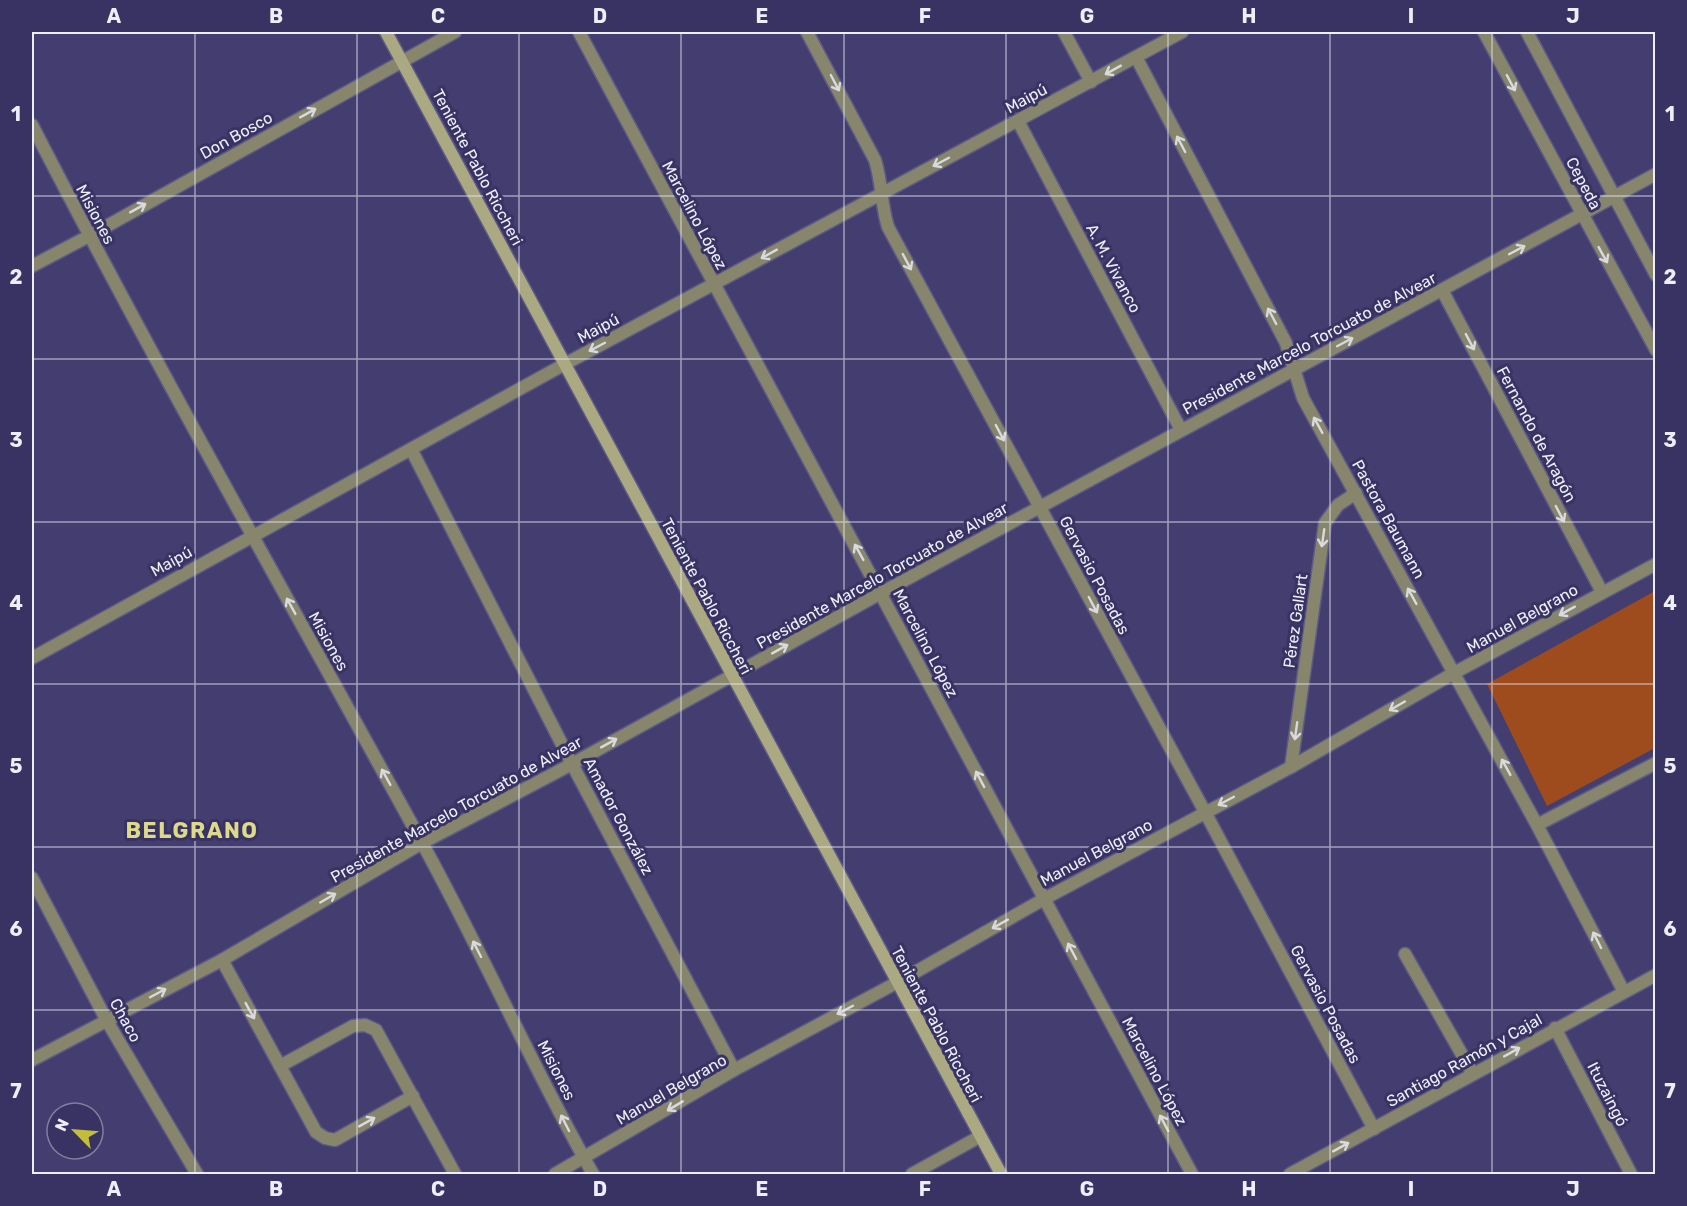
<svg xmlns="http://www.w3.org/2000/svg" width="1687" height="1206" font-family="Rubik,sans-serif">
<style>
.green{fill:#9e4b1d}
.lines{fill:none;stroke-linecap:round;stroke-linejoin:round}
.street-casing{stroke:#5e5a85;stroke-width:15}
.secondary-casing{stroke:#5e5a85;stroke-width:15}
.street{stroke:#87866d;stroke-width:12}
.secondary{stroke:#aba981;stroke-width:12}
.oneway{stroke:#d9d9de}
.grid{fill:none;stroke:#eeeefa;stroke-width:1.5;stroke-opacity:0.55}
.labels{text-anchor:middle;stroke-width:6;stroke-linejoin:round;paint-order:stroke}
.street-label{font-size:16px;fill:#eeeefa;stroke:#393364}
.district-label{font-size:22px;font-weight:bold;letter-spacing:1.5px;fill:#ddda8b;stroke:#393364}
.neatline{fill:none;stroke:#eeeefa;stroke-width:2}
.grid-label{font-size:20px;text-anchor:middle;font-weight:bold;fill:#eeeefa}
</style>
<rect width="100%" height="100%" fill="#433e6f"/>
<!-- green -->
<polygon class="green" points="1655,591 1655,748 1547,806 1487,684"/>
<g class="lines">
<defs>
<g id="street">
<polyline points="579,32 1192,1174"/>
<path d="M 807,32 L 875,160 C 882,182 881,205 888,227 L 1205,812 L 1374,1129"/>
<polyline points="1064,32 1091,82"/>
<polyline points="1484,32 1656,350"/>
<polyline points="1527,32 1656,275"/>
<polyline points="1136,57 1286,343 1303,398 1537,825 1624,992"/>
<polyline points="1018,121 1181,430"/>
<path d="M 32,125 C 156,366 290,602 420,839 C 481,949 531,1065 593,1174"/>
<polyline points="32,266 89,236 455,32"/>
<polyline points="1442,290 1602,592"/>
<polyline points="411,449 572,764 734,1070"/>
<polyline points="32,658 565,364 1182,32"/>
<polyline points="1291,767 1325,523 1338,505 1356,493"/>
<polyline points="1537,825 1656,763"/>
<polyline points="32,878 107,1021 197,1174"/>
<polyline points="1405,954 1473,1074"/>
<polyline points="222,960 316,1132 325,1138 335,1140 413,1096"/>
<polyline points="1555,1028 1631,1174"/>
<polyline points="32,1060 222,960 422,843 572,764 881,593 1656,174"/>
<polyline points="280,1066 353,1026 365,1025 376,1030 455,1174"/>
<polyline points="555,1174 734,1070 896,983 1044,899 1291,767 1454,673 1656,564"/>
<polyline points="912,1174 979,1137"/>
<polyline points="1290,1174 1656,975"/>
</g>
<polyline id="secondary" points="386,32 1001,1174"/>
</defs>
<!-- street casing -->
<use href="#street" class="street-casing"/>
<!-- secondary casing -->
<use href="#secondary" class="secondary-casing"/>
<!-- street -->
<use href="#street" class="street"/>
<!-- secondary -->
<use href="#secondary" class="secondary"/>
</g>
<!-- one-way arrows -->
<defs><path id="oneway-shaft" d="M-6 0H5M1.5-3L5.5 0L1.5 3" fill="none" stroke-width="1.6" stroke-linecap="round" stroke-linejoin="round" transform="scale(1.5)"/></defs>
<g class="oneway">
<use href="#oneway-shaft" transform="translate(1113 70) rotate(151)"/>
<use href="#oneway-shaft" transform="translate(835 83) rotate(62)"/>
<use href="#oneway-shaft" transform="translate(1511 83) rotate(62)"/>
<use href="#oneway-shaft" transform="translate(308 113) rotate(-29)"/>
<use href="#oneway-shaft" transform="translate(1181 144) rotate(-118)"/>
<use href="#oneway-shaft" transform="translate(941 162) rotate(152)"/>
<use href="#oneway-shaft" transform="translate(138 208) rotate(-29)"/>
<use href="#oneway-shaft" transform="translate(1517 250) rotate(-28)"/>
<use href="#oneway-shaft" transform="translate(769 254) rotate(151)"/>
<use href="#oneway-shaft" transform="translate(1603 255) rotate(61)"/>
<use href="#oneway-shaft" transform="translate(907 262) rotate(62)"/>
<use href="#oneway-shaft" transform="translate(1272 316) rotate(-118)"/>
<use href="#oneway-shaft" transform="translate(1345 342) rotate(-28)"/>
<use href="#oneway-shaft" transform="translate(1470 342) rotate(62)"/>
<use href="#oneway-shaft" transform="translate(597 347) rotate(152)"/>
<use href="#oneway-shaft" transform="translate(1318 425) rotate(-119)"/>
<use href="#oneway-shaft" transform="translate(1000 433) rotate(62)"/>
<use href="#oneway-shaft" transform="translate(1560 514) rotate(62)"/>
<use href="#oneway-shaft" transform="translate(1323 538) rotate(98)"/>
<use href="#oneway-shaft" transform="translate(859 552) rotate(-119)"/>
<use href="#oneway-shaft" transform="translate(1412 596) rotate(-119)"/>
<use href="#oneway-shaft" transform="translate(1093 605) rotate(62)"/>
<use href="#oneway-shaft" transform="translate(291 606) rotate(-119)"/>
<use href="#oneway-shaft" transform="translate(1567 611) rotate(151)"/>
<use href="#oneway-shaft" transform="translate(780 649) rotate(-29)"/>
<use href="#oneway-shaft" transform="translate(1397 706) rotate(150)"/>
<use href="#oneway-shaft" transform="translate(1296 731) rotate(98)"/>
<use href="#oneway-shaft" transform="translate(609 743) rotate(-29)"/>
<use href="#oneway-shaft" transform="translate(1506 767) rotate(-119)"/>
<use href="#oneway-shaft" transform="translate(386 777) rotate(-119)"/>
<use href="#oneway-shaft" transform="translate(980 779) rotate(-118)"/>
<use href="#oneway-shaft" transform="translate(1226 801) rotate(152)"/>
<use href="#oneway-shaft" transform="translate(328 898) rotate(-30)"/>
<use href="#oneway-shaft" transform="translate(1000 924) rotate(151)"/>
<use href="#oneway-shaft" transform="translate(1597 940) rotate(-117)"/>
<use href="#oneway-shaft" transform="translate(477 949) rotate(-117)"/>
<use href="#oneway-shaft" transform="translate(1072 951) rotate(-118)"/>
<use href="#oneway-shaft" transform="translate(158 993) rotate(-28)"/>
<use href="#oneway-shaft" transform="translate(845 1010) rotate(152)"/>
<use href="#oneway-shaft" transform="translate(250 1011) rotate(61)"/>
<use href="#oneway-shaft" transform="translate(1512 1052) rotate(-29)"/>
<use href="#oneway-shaft" transform="translate(675 1106) rotate(149)"/>
<use href="#oneway-shaft" transform="translate(367 1122) rotate(-29)"/>
<use href="#oneway-shaft" transform="translate(565 1123) rotate(-117)"/>
<use href="#oneway-shaft" transform="translate(1164 1123) rotate(-118)"/>
<use href="#oneway-shaft" transform="translate(1341 1147) rotate(-29)"/>
</g>
<!-- grid -->
<path class="grid" d="M 195,32 L 195,1174M 357,32 L 357,1174M 519,32 L 519,1174M 681,32 L 681,1174M 844,32 L 844,1174M 1006,32 L 1006,1174M 1168,32 L 1168,1174M 1330,32 L 1330,1174M 1492,32 L 1492,1174M 32,196 L 1656,196M 32,359 L 1656,359M 32,522 L 1656,522M 32,684 L 1656,684M 32,847 L 1656,847M 32,1010 L 1656,1010"/>
<g class="labels">
<!-- street labels -->
<g class="street-label">
<text transform="translate(1026 98) rotate(-28)" y="6">Maipú</text>
<text transform="translate(236 135) rotate(-29)" y="6">Don Bosco</text>
<text transform="translate(478 167) rotate(62)" y="6">Teniente Pablo Riccheri</text>
<text transform="translate(1584 183) rotate(62)" y="6">Cepeda</text>
<text transform="translate(96 214) rotate(62)" y="6">Misiones</text>
<text transform="translate(695 215) rotate(62)" y="6">Marcelino López</text>
<text transform="translate(1114 268) rotate(62)" y="6">A. M. Vivanco</text>
<text transform="translate(598 328) rotate(-28)" y="6">Maipú</text>
<text transform="translate(1309 343) rotate(-28)" y="6">Presidente Marcelo Torcuato de Alvear</text>
<text transform="translate(1537 434) rotate(62)" y="6">Fernando de Aragón</text>
<text transform="translate(1389 519) rotate(61)" y="6">Pastora Baumann</text>
<text transform="translate(171 561) rotate(-29)" y="6">Maipú</text>
<text transform="translate(882 575) rotate(-29)" y="6">Presidente Marcelo Torcuato de Alvear</text>
<text transform="translate(1095 575) rotate(62)" y="6">Gervasio Posadas</text>
<text transform="translate(707 596) rotate(62)" y="6">Teniente Pablo Riccheri</text>
<text transform="translate(1522 618) rotate(-29)" y="6">Manuel Belgrano</text>
<text transform="translate(1295 621) rotate(-82)" y="6">Pérez Gallart</text>
<text transform="translate(329 641) rotate(61)" y="6">Misiones</text>
<text transform="translate(926 643) rotate(62)" y="6">Marcelino López</text>
<text transform="translate(456 809) rotate(-29)" y="6">Presidente Marcelo Torcuato de Alvear</text>
<text transform="translate(619 816) rotate(62)" y="6">Amador González</text>
<text transform="translate(1096 852) rotate(-28)" y="6">Manuel Belgrano</text>
<text transform="translate(1326 1004) rotate(62)" y="6">Gervasio Posadas</text>
<text transform="translate(126 1020) rotate(61)" y="6">Chaco</text>
<text transform="translate(937 1024) rotate(62)" y="6">Teniente Pablo Riccheri</text>
<text transform="translate(1464 1060) rotate(-29)" y="6">Santiago Ramón y Cajal</text>
<text transform="translate(557 1070) rotate(63)" y="6">Misiones</text>
<text transform="translate(1155 1071) rotate(62)" y="6">Marcelino López</text>
<text transform="translate(671 1089) rotate(-30)" y="6">Manuel Belgrano</text>
<text transform="translate(1608 1094) rotate(63)" y="6">Ituzaingó</text>
</g>
<!-- district labels -->
<g class="district-label">
<text x="192" y="838">BELGRANO</text>
</g>
</g>
<!-- border -->
<rect width="1687" height="1206" fill="none" stroke="#393364" stroke-width="66"/>
<!-- north arrow -->
<g transform="translate(75 1131) rotate(295)"><circle r="28" fill="#393364" stroke="#817ea0" stroke-width="1.5"/>
<path d="M0-4.5L10 22L0 15L-10 22Z" fill="#c3bd3e"/>
<text y="-9" font-size="16" font-weight="bold" text-anchor="middle" fill="#eeeefa">N</text>
</g>
<rect x="33" y="33" width="1621" height="1140" class="neatline"/>
<g class="grid-label">
<text x="114" y="23">A</text>
<text x="276" y="23">B</text>
<text x="438" y="23">C</text>
<text x="600" y="23">D</text>
<text x="762" y="23">E</text>
<text x="925" y="23">F</text>
<text x="1087" y="23">G</text>
<text x="1249" y="23">H</text>
<text x="1411" y="23">I</text>
<text x="1573" y="23">J</text>
<text x="16" y="121">1</text>
<text x="1670" y="121">1</text>
<text x="16" y="284">2</text>
<text x="1670" y="284">2</text>
<text x="16" y="447">3</text>
<text x="1670" y="447">3</text>
<text x="16" y="610">4</text>
<text x="1670" y="610">4</text>
<text x="16" y="773">5</text>
<text x="1670" y="773">5</text>
<text x="16" y="936">6</text>
<text x="1670" y="936">6</text>
<text x="16" y="1098">7</text>
<text x="1670" y="1098">7</text>
<text x="114" y="1196">A</text>
<text x="276" y="1196">B</text>
<text x="438" y="1196">C</text>
<text x="600" y="1196">D</text>
<text x="762" y="1196">E</text>
<text x="925" y="1196">F</text>
<text x="1087" y="1196">G</text>
<text x="1249" y="1196">H</text>
<text x="1411" y="1196">I</text>
<text x="1573" y="1196">J</text>
</g>
</svg>
